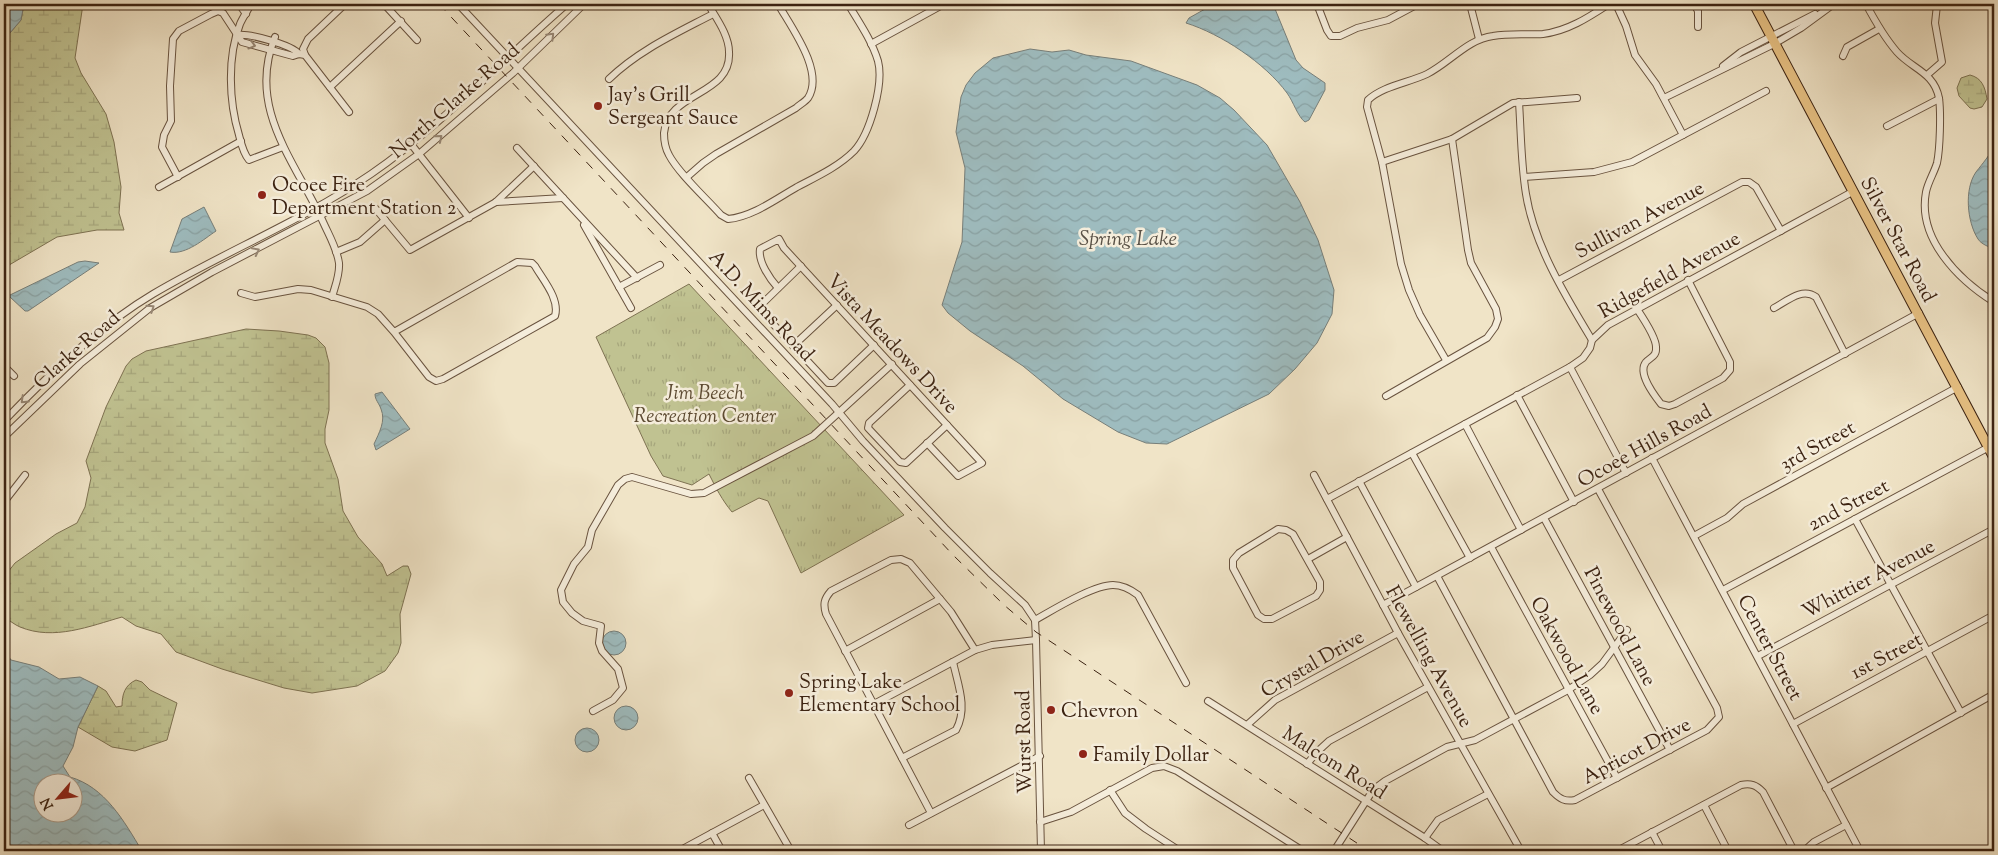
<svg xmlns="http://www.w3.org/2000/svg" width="1998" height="855" font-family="'Sorts Mill Goudy',serif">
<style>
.wetland{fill:url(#wetland-marsh);stroke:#7e7252}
.park{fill:url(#park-tufts);stroke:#7e7252}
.water{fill:url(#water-waves);stroke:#777f7a;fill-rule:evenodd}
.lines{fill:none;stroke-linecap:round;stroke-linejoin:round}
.minor-casing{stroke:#69533f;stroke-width:8}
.major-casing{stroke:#3c2312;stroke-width:11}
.minor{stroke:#f5eddb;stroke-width:6}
.major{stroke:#e8c284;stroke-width:9}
.rail{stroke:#3c2312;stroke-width:1;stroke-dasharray:9 9;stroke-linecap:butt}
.oneway{stroke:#988876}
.poi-dot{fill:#8f2418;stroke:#f5eddb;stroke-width:2}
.labels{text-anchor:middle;stroke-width:5;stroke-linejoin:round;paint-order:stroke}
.poi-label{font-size:20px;fill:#3c2312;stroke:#f5eddb;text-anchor:start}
.street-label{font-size:20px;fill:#3c2312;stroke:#f5eddb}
.park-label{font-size:20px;font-style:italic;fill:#5d4b32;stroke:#f5eddb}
.water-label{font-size:21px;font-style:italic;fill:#595146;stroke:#f5eddb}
</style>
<defs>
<pattern id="wetland-marsh" width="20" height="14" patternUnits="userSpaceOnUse" patternTransform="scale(1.25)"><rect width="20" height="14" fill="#c0c291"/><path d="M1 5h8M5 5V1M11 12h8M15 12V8" fill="none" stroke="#a6a67c"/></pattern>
<pattern id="park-tufts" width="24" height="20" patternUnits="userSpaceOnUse" patternTransform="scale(1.25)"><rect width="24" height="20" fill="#c0c291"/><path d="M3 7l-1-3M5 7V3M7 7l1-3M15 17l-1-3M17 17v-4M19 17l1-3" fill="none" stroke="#a6a67c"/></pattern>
<pattern id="water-waves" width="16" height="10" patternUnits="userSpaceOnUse" patternTransform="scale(1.25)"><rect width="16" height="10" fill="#9ebcbf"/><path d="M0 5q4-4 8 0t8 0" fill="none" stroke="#89a1a3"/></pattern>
</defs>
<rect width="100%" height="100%" fill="#f0e4c7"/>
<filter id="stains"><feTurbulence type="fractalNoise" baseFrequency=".004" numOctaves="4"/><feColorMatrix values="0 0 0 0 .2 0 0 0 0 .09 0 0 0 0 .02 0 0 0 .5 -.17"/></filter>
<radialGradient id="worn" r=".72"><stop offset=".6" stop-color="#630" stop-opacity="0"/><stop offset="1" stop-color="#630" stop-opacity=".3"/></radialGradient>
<!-- wetland -->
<g class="wetland">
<polygon points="24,4 83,4 75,58 81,73 106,114 114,142 121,187 119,213 124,230 97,230 57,237 4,268 4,40 21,20"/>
<path d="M 1970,75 C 1982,78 1985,87 1987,99 L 1982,107 L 1974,109 L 1970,108 L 1959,96 L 1957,88 L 1961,78 Z"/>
<path d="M 246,329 L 279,331 L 308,335 L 316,338 L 325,347 L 329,363 L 329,410 L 325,429 L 325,443 L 338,479 L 343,511 L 358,537 L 382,564 L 387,576 L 403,566 L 408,566 L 411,574 L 400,614 L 401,643 L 398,653 L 385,671 L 357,686 L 312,693 L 284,688 L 222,669 L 176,652 L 161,634 L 136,626 L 122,617 C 90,626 54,641 20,627 C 15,625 9,620 4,617 L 4,577 L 15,563 L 56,534 L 77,523 L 85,507 L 91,478 L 86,461 L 106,407 L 126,366 L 132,359 L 146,351 Z"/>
<path d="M 136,680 L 142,682 L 150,690 L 177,703 L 167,740 L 135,751 L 112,747 L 78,727 L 98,686 L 106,691 L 116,707 L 122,706 C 122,694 125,685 136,680 Z"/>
</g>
<!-- park -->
<path class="park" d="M 689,284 L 904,515 L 801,573 L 768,501 L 759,498 L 732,512 C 722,500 716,488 709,474 L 692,485 L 663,476 L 651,456 L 596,337 Z"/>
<!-- water -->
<g class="water">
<polygon points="4,4 24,4 21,20 4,40"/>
<path d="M 1214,4 L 1273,4 L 1296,60 L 1303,68 L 1325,83 L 1325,90 L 1309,120 L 1305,122 C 1298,117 1293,101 1287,93 C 1265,63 1221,34 1186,23 L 1189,18 Z"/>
<polygon points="1030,49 1052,52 1069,50 1086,55 1131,61 1197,85 1220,98 1234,110 1267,145 1300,202 1318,240 1334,290 1332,314 1317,343 1295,369 1269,394 1167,444 1146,443 1118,432 1063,399 1023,366 970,331 948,313 942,305 962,242 965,168 956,132 961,97 966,85 975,73 993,58"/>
<path d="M 1994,146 L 1994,249 C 1989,247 1981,244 1978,239 C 1967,222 1964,189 1976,172 C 1983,163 1990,155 1994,146 Z"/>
<path d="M 204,207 L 216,231 C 204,239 186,255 170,252 L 182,219 Z"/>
<polygon points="85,261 99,263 28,311 25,311 10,297 10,295 78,262"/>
<path d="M 382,392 L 410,429 L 376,450 L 374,444 C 379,433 386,421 381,409 C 379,403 375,400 375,394 Z"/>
<circle cx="614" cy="643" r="12"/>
<path d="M 4,650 L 11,660 L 39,667 L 59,679 L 80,677 L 98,686 L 78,727 L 73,747 L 63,766 L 70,777 C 105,787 124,821 142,851 L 4,851 ZM 42,782 L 72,782 L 72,812 L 42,812 Z"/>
<circle cx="626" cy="718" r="12"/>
<circle cx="587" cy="740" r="12"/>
</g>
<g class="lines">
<defs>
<g id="minor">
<polyline points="239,4 246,14"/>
<path d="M 251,4 C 248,10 243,17 240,24 C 227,57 229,102 239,135 C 241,143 243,153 249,160 L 283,147"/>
<polyline points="384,4 417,40"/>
<polyline points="458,4 832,404 863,441 945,528 990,573 1025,605 1035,620 1036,640 1041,851"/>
<path d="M 708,4 C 716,18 729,35 729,52 C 732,96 668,91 664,133 C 664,140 665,148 669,155 C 679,174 706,198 721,215 L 728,219 C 752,217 776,199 797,187 C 816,177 838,167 854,151 C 870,134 884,84 878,61 C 872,41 859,22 848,4"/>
<polyline points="1317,4 1327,30 1331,36 1340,36 1357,28 1388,20 1418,4"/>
<polyline points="1470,4 1479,39"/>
<polyline points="1616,4 1626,26 1635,55 1656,84 1683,135"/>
<polyline points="1694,4 1698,11 1698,27"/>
<path d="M 1866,4 C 1875,21 1884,37 1897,52 C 1912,69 1934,72 1939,98 C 1941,113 1940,149 1937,163 C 1934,173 1928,182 1926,192 C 1917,239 1959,280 1994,302"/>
<path d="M 237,35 C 249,33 292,45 299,54"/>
<path d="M 275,37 C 246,109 296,162 324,224 C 330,237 337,249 339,263 C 340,275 335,286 332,297"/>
<polyline points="871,44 944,4"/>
<polyline points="305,55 303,49 308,39 345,4"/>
<polyline points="1843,56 1847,47 1879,29"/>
<polyline points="1723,66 1741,52 1815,14"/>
<polyline points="1927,75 1942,62 1935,23 1937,5"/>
<path d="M 609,79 C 639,50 677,33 713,14"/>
<polyline points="330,87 401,21"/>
<polyline points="1664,98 1774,44 1801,28 1831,6"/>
<path d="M 1519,102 C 1521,132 1521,164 1526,194 C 1534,245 1566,297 1592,340"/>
<polyline points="1887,126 1939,99"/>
<polyline points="411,144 469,218"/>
<polyline points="517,148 637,278"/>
<polyline points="1382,162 1452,139 1513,103 1577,98"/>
<polyline points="178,177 162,147 164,135 171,121 170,86 173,39 179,31 211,14 218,11 223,13 242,42 293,56 299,54 305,55 349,112"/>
<path d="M 687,177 L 703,163 L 716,154 L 796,108 C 799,105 805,102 808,98 C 825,72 791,27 778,4"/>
<polyline points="1524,177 1594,172 1632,162 1766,91"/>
<polyline points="159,187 241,141"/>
<polyline points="496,202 563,198"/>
<polyline points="375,208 410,250 496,202 534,166"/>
<polyline points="584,225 631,308"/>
<polyline points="336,252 360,242 385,220"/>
<polyline points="801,266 762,304 760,310 828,383 834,383 874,345"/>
<polyline points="1559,280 1742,182 1749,182 1756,187 1781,231"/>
<polyline points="619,287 660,265"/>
<path d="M 778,288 C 770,279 758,262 760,249 L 779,239 L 784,248 L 982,463 L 958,476 L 927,443"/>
<path d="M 241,293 L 255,297 L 298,289 L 311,290 L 367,307 L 378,314 L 394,332 L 429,377 L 436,381 L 443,379 L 555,316 C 560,299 543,280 535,266 L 532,263 L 517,262 L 394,332"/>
<path d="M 1774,308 C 1787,301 1802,287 1816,297 L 1845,354"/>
<path d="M 1637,309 C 1643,318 1656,337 1656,347 C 1657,356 1651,357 1646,362 C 1637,373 1654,395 1661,404 L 1669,406 L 1675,404 L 1723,378 L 1730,370 L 1730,362 L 1688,280"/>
<polyline points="793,346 837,305"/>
<path d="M 1446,360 L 1420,315 L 1409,290 L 1401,264 L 1382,162 L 1367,107 L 1368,100 C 1383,86 1408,83 1427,74 C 1449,63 1468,39 1493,36 C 1509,33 1527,35 1543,34 C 1568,31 1589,17 1609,4"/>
<polyline points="4,366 14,376"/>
<polyline points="1570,367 1626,473"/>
<polyline points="910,385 869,423 868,428 900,462 906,463 947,425"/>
<polyline points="1517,395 1574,502"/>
<polyline points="1386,396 1487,338 1495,327 1498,319 1496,309 1471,263 1468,250 1452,139"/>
<path d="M 4,421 C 47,376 99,326 153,294 C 224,252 302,221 371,174 C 442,125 501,61 567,4"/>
<polyline points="1465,424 1521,530"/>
<polyline points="4,437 80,364 150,308 212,272 367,191 419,154 513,73 584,4"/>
<polyline points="1412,453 1470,558"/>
<polyline points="1652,458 1860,851"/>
<polyline points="1314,475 1398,633 1521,851"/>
<polyline points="1359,481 1416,587"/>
<polyline points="1327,499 1570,367 1583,358 1590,348 1592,340 1608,325 1854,191"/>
<polyline points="4,502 25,475"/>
<polyline points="1544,518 1670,750"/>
<polyline points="1855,519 1961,713"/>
<polygon points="1278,529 1286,530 1293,534 1320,582 1320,590 1316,596 1272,619 1264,619 1258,615 1233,568 1233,560 1239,553"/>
<polyline points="1694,536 1727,518 1743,504 1958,387"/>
<polyline points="1491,547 1617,778"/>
<polyline points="1308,559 1347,537"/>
<path d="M 1437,576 L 1553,792 C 1560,799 1565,802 1575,800 L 1707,730 L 1719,717 L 1717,708 L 1598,489"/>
<polyline points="1723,590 1989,447 1994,446"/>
<polyline points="1383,605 1919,313"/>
<path d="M 1035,620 C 1053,610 1093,585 1113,585 C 1123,585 1130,589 1138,595 L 1186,683"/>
<polyline points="845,651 940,599"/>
<polyline points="1758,656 1994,529"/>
<polyline points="1208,701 1425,838 1443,851"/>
<polyline points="874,704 975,650 992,645 1036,640"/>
<polyline points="593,711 613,700 623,688 618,669 602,651 599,643 601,626 583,621 572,613 563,602 561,590 574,564 588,547 592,530 618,485 625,479 632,477 691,494 704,493 813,436 892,364"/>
<polyline points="1793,724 1994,615"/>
<polyline points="1247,725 1275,700 1398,633"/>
<path d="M 902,758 L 956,730 C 968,708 958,685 953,662"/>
<polyline points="1307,764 1317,752 1329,741 1428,687"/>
<polyline points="749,778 791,851"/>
<polyline points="1826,788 1994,694"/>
<polyline points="1110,790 1125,813 1146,829 1180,851"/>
<polyline points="1704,805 1728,851"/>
<path d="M 931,813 L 826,614 C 823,604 824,599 831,591 L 891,560 L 901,559 L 910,563 L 951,612 L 975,650"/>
<polyline points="1040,822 1071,812 1152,768 1164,766 1177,771 1303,851"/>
<polyline points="909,825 1040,756"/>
<polyline points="1652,832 1662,851"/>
<polyline points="712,833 722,851"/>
<polyline points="1425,838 1438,820 1488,794"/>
<polyline points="679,851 764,805"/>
<polyline points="1334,851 1373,790 1385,781 1447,747 1475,740 1568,690 1590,675 1602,664 1627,630"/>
<path d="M 1617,851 L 1741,785 C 1751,783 1756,785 1763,792 L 1794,851"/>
<polyline points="1804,851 1814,842 1846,825"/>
</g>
<polyline id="major" points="1754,4 1994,458"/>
</defs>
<!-- minor casing -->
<use href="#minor" class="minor-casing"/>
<!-- major casing -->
<use href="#major" class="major-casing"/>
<!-- minor -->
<use href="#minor" class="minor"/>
<!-- major -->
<use href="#major" class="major"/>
<!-- rail -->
<polyline class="rail" points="439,4 953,555 1004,605 1036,632 1369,851"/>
</g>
<!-- one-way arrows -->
<defs><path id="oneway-chevron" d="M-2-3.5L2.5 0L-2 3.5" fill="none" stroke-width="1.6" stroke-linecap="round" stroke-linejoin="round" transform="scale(1.25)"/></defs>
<g class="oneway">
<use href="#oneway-chevron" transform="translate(551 36) rotate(-45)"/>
<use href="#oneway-chevron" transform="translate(252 45) rotate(15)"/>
<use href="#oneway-chevron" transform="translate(439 138) rotate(-40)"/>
<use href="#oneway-chevron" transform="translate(256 251) rotate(-27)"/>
<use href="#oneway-chevron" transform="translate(151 308) rotate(-34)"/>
<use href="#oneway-chevron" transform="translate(24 400) rotate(136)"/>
</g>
<!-- markers -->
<g class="poi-dot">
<circle cx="598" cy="106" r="5"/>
<circle cx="262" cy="195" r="5"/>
<circle cx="789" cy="693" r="5"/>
<circle cx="1051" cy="710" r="5"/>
<circle cx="1083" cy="754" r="5"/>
</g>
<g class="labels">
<!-- poi labels -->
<g class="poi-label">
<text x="608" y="101">Jay's Grill<tspan x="608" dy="23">Sergeant Sauce</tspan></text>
<text x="272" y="191">Ocoee Fire<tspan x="272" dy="23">Department Station 2</tspan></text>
<text x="799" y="688">Spring Lake<tspan x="799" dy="23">Elementary School</tspan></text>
<text x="1061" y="717">Chevron</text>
<text x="1093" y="761">Family Dollar</text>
</g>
<!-- street labels -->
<g class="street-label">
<text transform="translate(454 100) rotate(-41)" y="7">North Clarke Road</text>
<text transform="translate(1639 219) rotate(-28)" y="7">Sullivan Avenue</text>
<text transform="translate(1899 239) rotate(62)" y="7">Silver Star Road</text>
<text transform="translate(1669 274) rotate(-29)" y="7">Ridgefield Avenue</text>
<text transform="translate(762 305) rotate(47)" y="7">A.D. Mims Road</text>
<text transform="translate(893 343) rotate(47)" y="7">Vista Meadows Drive</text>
<text transform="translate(76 349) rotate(-41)" y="7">Clarke Road</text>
<text transform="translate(1644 445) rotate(-29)" y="7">Ocoee Hills Road</text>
<text transform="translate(1817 445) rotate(-29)" y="7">3rd Street</text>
<text transform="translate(1848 504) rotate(-28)" y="7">2nd Street</text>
<text transform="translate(1868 578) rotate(-28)" y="7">Whittier Avenue</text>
<text transform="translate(1621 626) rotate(62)" y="7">Pinewood Lane</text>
<text transform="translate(1771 647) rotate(62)" y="7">Center Street</text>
<text transform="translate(1568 655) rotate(61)" y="7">Oakwood Lane</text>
<text transform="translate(1886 655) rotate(-28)" y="7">1st Street</text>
<text transform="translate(1430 656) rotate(61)" y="7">Flewelling Avenue</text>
<text transform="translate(1312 663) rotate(-30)" y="7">Crystal Drive</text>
<text transform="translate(1023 742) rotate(-91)" y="7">Wurst Road</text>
<text transform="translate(1636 750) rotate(-28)" y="7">Apricot Drive</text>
<text transform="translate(1335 762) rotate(32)" y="7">Malcom Road</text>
</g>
<!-- park labels -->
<g class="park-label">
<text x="705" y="399">Jim Beech<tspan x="705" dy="23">Recreation Center</tspan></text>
</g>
<!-- water labels -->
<g class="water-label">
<text x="1128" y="245">Spring Lake</text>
</g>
</g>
<!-- margin -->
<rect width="1998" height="855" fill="none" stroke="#f0e4c7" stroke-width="20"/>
<rect x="5" y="5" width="1988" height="845" fill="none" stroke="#3c2312" stroke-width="2.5"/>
<rect x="10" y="10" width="1978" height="835" fill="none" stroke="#3c2312"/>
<!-- north arrow -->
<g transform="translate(58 798) rotate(242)"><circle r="24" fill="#f5eddb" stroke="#ab9c8b"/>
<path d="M0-4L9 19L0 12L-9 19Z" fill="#8f2418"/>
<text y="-8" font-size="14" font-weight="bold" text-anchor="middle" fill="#3c2312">N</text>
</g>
<rect width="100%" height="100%" filter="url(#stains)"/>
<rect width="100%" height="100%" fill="url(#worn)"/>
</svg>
